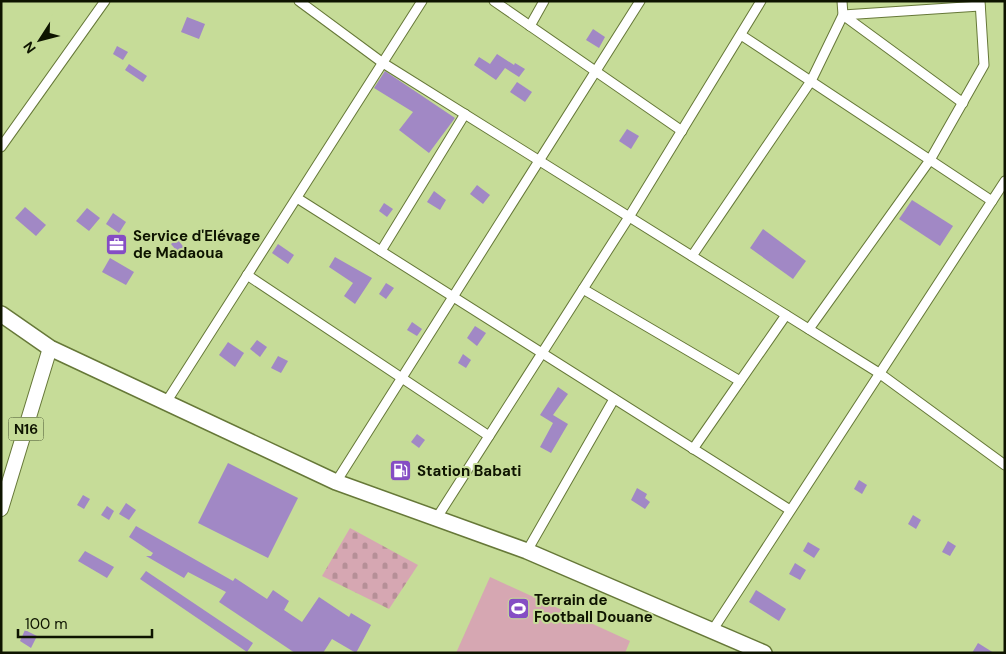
<svg xmlns="http://www.w3.org/2000/svg" width="1006" height="654" font-family="'DM Sans',sans-serif">
<style>
.cemetery{fill:url(#cemetery-stones)}
.pitch{fill:#d6a7b2}
.building{fill:#a188c5}
.lines{fill:none;stroke-linecap:round;stroke-linejoin:round}
.street-casing{stroke:#667838;stroke-width:11}
.primary-casing{stroke:#667838;stroke-width:16}
.highway-casing{stroke:#667838;stroke-width:18}
.street{stroke:#fff;stroke-width:9}
.primary{stroke:#fff;stroke-width:14}
.highway{stroke:#fff;stroke-width:15}
.labels{text-anchor:middle;stroke-width:4;stroke-linejoin:round;paint-order:stroke}
.shield{fill:#c6dc98;stroke:#45502e;stroke-width:1}
.shield-label{font-size:14px;font-weight:bold;fill:#0e1400}
.poi-label{font-size:15px;font-weight:bold;fill:#0e1400;stroke:#c6dc98;text-anchor:start}
</style>
<defs>
<pattern id="cemetery-stones" width="16" height="16" patternUnits="userSpaceOnUse" patternTransform="scale(1.25)"><rect width="16" height="16" fill="#d6a7b2"/><path d="M2 7V4a2 2 0 0 1 4 0v3zM10 15v-3a2 2 0 0 1 4 0v3z" fill="#b68f97"/></pattern>
</defs>
<rect width="100%" height="100%" fill="#c6dc98"/>
<!-- cemetery -->
<polygon class="cemetery" points="350,528 418,565 389,609 322,576"/>
<!-- pitch -->
<polygon class="pitch" points="490,577 630,641 625,653 456,653"/>
<!-- building -->
<g class="building">
<polygon points="187,17 205,24 199,39 181,32"/>
<polygon points="593,29 605,37 599,48 586,40"/>
<polygon points="117,46 128,52 123,60 113,54"/>
<polygon points="497,54 514,65 515,63 525,69 519,77 505,68 496,80 474,65 479,57 490,64"/>
<polygon points="129,64 147,76 143,82 125,70"/>
<polygon points="385,71 455,118 429,153 399,130 413,112 374,88"/>
<polygon points="517,82 532,92 525,102 510,92"/>
<polygon points="627,129 639,136 631,149 619,141"/>
<polygon points="477,185 490,195 483,204 470,194"/>
<polygon points="434,191 446,200 440,210 427,202"/>
<polygon points="912,200 953,226 940,246 899,219"/>
<polygon points="384,203 393,209 387,217 379,211"/>
<polygon points="25,207 46,225 36,236 15,218"/>
<polygon points="87,208 100,218 89,231 76,221"/>
<polygon points="113,213 126,222 119,233 106,224"/>
<polygon points="763,229 806,261 793,279 750,248"/>
<polygon points="177,239 187,251 181,256 171,244"/>
<polygon points="278,244 294,255 288,264 272,253"/>
<polygon points="335,257 372,278 355,304 344,296 353,283 329,267"/>
<polygon points="110,258 134,272 126,285 102,272"/>
<polygon points="386,283 394,288 386,299 379,294"/>
<polygon points="412,322 422,329 417,336 407,330"/>
<polygon points="475,326 486,333 477,346 467,338"/>
<polygon points="257,340 267,347 260,357 250,349"/>
<polygon points="228,342 244,353 235,367 219,355"/>
<polygon points="463,354 471,360 466,368 458,363"/>
<polygon points="278,356 288,361 281,373 271,368"/>
<polygon points="558,387 568,394 553,415 568,424 551,453 540,447 553,423 540,415"/>
<polygon points="417,434 425,440 419,448 411,442"/>
<polygon points="228,463 298,498 268,558 198,523"/>
<polygon points="859,480 867,485 862,494 854,489"/>
<polygon points="637,488 647,494 645,498 650,502 645,509 631,500"/>
<polygon points="83,495 90,499 84,509 77,505"/>
<polygon points="126,503 136,510 129,520 119,514"/>
<polygon points="107,506 114,511 109,520 101,515"/>
<polygon points="913,515 921,520 916,529 908,524"/>
<polygon points="136,526 233,581 235,578 267,599 273,590 289,601 284,610 302,622 319,597 349,617 351,613 371,625 356,653 332,639 323,653 295,653 219,602 226,592 188,572 184,578 146,556 151,556 153,553 129,537"/>
<polygon points="948,541 956,546 950,556 942,552"/>
<polygon points="808,542 820,549 814,558 803,551"/>
<polygon points="85,551 114,567 107,578 78,561"/>
<polygon points="795,563 806,570 800,580 789,574"/>
<polygon points="146,571 253,643 247,652 140,579"/>
<polygon points="756,590 786,609 779,621 749,602"/>
<polygon points="25,630 37,636 31,648 20,641"/>
<polygon points="978,643 994,653 972,653"/>
</g>
<g class="lines">
<defs>
<g id="street">
<polyline points="299,1 383,63 879,373 1005,465"/>
<polyline points="494,1 682,131"/>
<polyline points="530,26 544,1"/>
<polyline points="741,35 992,201"/>
<polyline points="963,103 843,15 980,6"/>
<polyline points="1,147 105,1"/>
<polyline points="297,198 790,510"/>
<polyline points="381,251 465,114"/>
<polyline points="692,256 811,81 843,15 842,1"/>
<polyline points="247,275 489,436"/>
<polyline points="583,289 740,381"/>
<polyline points="809,329 930,160 984,65 980,1"/>
<polyline points="165,404 422,1"/>
<polyline points="693,449 786,315"/>
<polyline points="336,482 640,1"/>
<polyline points="436,519 629,217 761,1"/>
<polyline points="527,551 614,399"/>
<polyline points="712,631 1005,181"/>
</g>
<polyline id="primary" points="1,509 50,348"/>
<polyline id="highway" points="1,314 50,348 336,482 527,551 764,653"/>
</defs>
<!-- street casing -->
<use href="#street" class="street-casing"/>
<!-- primary casing -->
<use href="#primary" class="primary-casing"/>
<!-- highway casing -->
<use href="#highway" class="highway-casing"/>
<!-- street -->
<use href="#street" class="street"/>
<!-- primary -->
<use href="#primary" class="primary"/>
<!-- highway -->
<use href="#highway" class="highway"/>
</g>
<!-- icons -->
<defs>
<symbol id="office-square" viewBox="-11 -11 22 22"><rect x="-9" y="-9" width="18" height="18" rx="4" fill="#854dc4" stroke="#c6dc98"/><path d="M-6-3h4V-5.5h4V-3h4V5H-6ZM-1-4.5V-3h2v-1.5ZM-6 0V1H6V0Z" fill="#fff"/></symbol>
<symbol id="fuel-square" viewBox="-11 -11 22 22"><rect x="-9" y="-9" width="18" height="18" rx="4" fill="#854dc4" stroke="#c6dc98"/><path d="M-5.5-6h7V0h2V4h1.3V-2.5L3-4.5l.8-.8L6-3V5H2.5V1h-1V6h-7ZM-4.2-4.7v3.2H.2V-4.7Z" fill="#fff"/></symbol>
<symbol id="stadium-square" viewBox="-11 -11 22 22"><rect x="-9" y="-9" width="18" height="18" rx="4" fill="#854dc4" stroke="#c6dc98"/><path d="M0-5a6.5 5 0 1 0 0 10a6.5 5 0 1 0 0-10ZM-3.5-1.8h7v3.6h-7Z" fill="#fff"/></symbol>
</defs>
<g fill-rule="evenodd">
<use href="#office-square" x="104" y="232" width="25" height="25"/>
<use href="#fuel-square" x="388" y="458" width="25" height="25"/>
<use href="#stadium-square" x="506" y="596" width="25" height="25"/>
</g>
<g class="labels">
<!-- shield labels -->
<rect class="shield" x="8.5" y="417.5" width="35" height="23" rx="4"/>
<g class="shield-label">
<text x="26" y="434">N16</text>
</g>
<!-- poi labels -->
<g class="poi-label">
<text x="133" y="241">Service d'Elévage<tspan x="133" dy="17">de Madaoua</tspan></text>
<text x="417" y="476">Station Babati</text>
<text x="534" y="605">Terrain de<tspan x="534" dy="17">Football Douane</tspan></text>
</g>
</g>
<!-- border -->
<rect width="1006" height="654" fill="none" stroke="#0e1400" stroke-width="5"/>
<!-- north arrow -->
<g transform="translate(40 40) rotate(234)" stroke="#c6dc98" stroke-width="4" paint-order="stroke">
<path d="M0-4L9 19L0 12L-9 19Z" fill="#0e1400"/>
<text y="-8" font-size="14" font-weight="bold" text-anchor="middle" fill="#0e1400">N</text>
</g>
<!-- scale -->
<path d="M18 629v8h134v-8" fill="none" stroke="#0e1400" stroke-width="2.5"/>
<text x="25" y="629" font-size="15" fill="#0e1400" stroke="#c6dc98" stroke-width="4" paint-order="stroke">100 m</text>
</svg>
